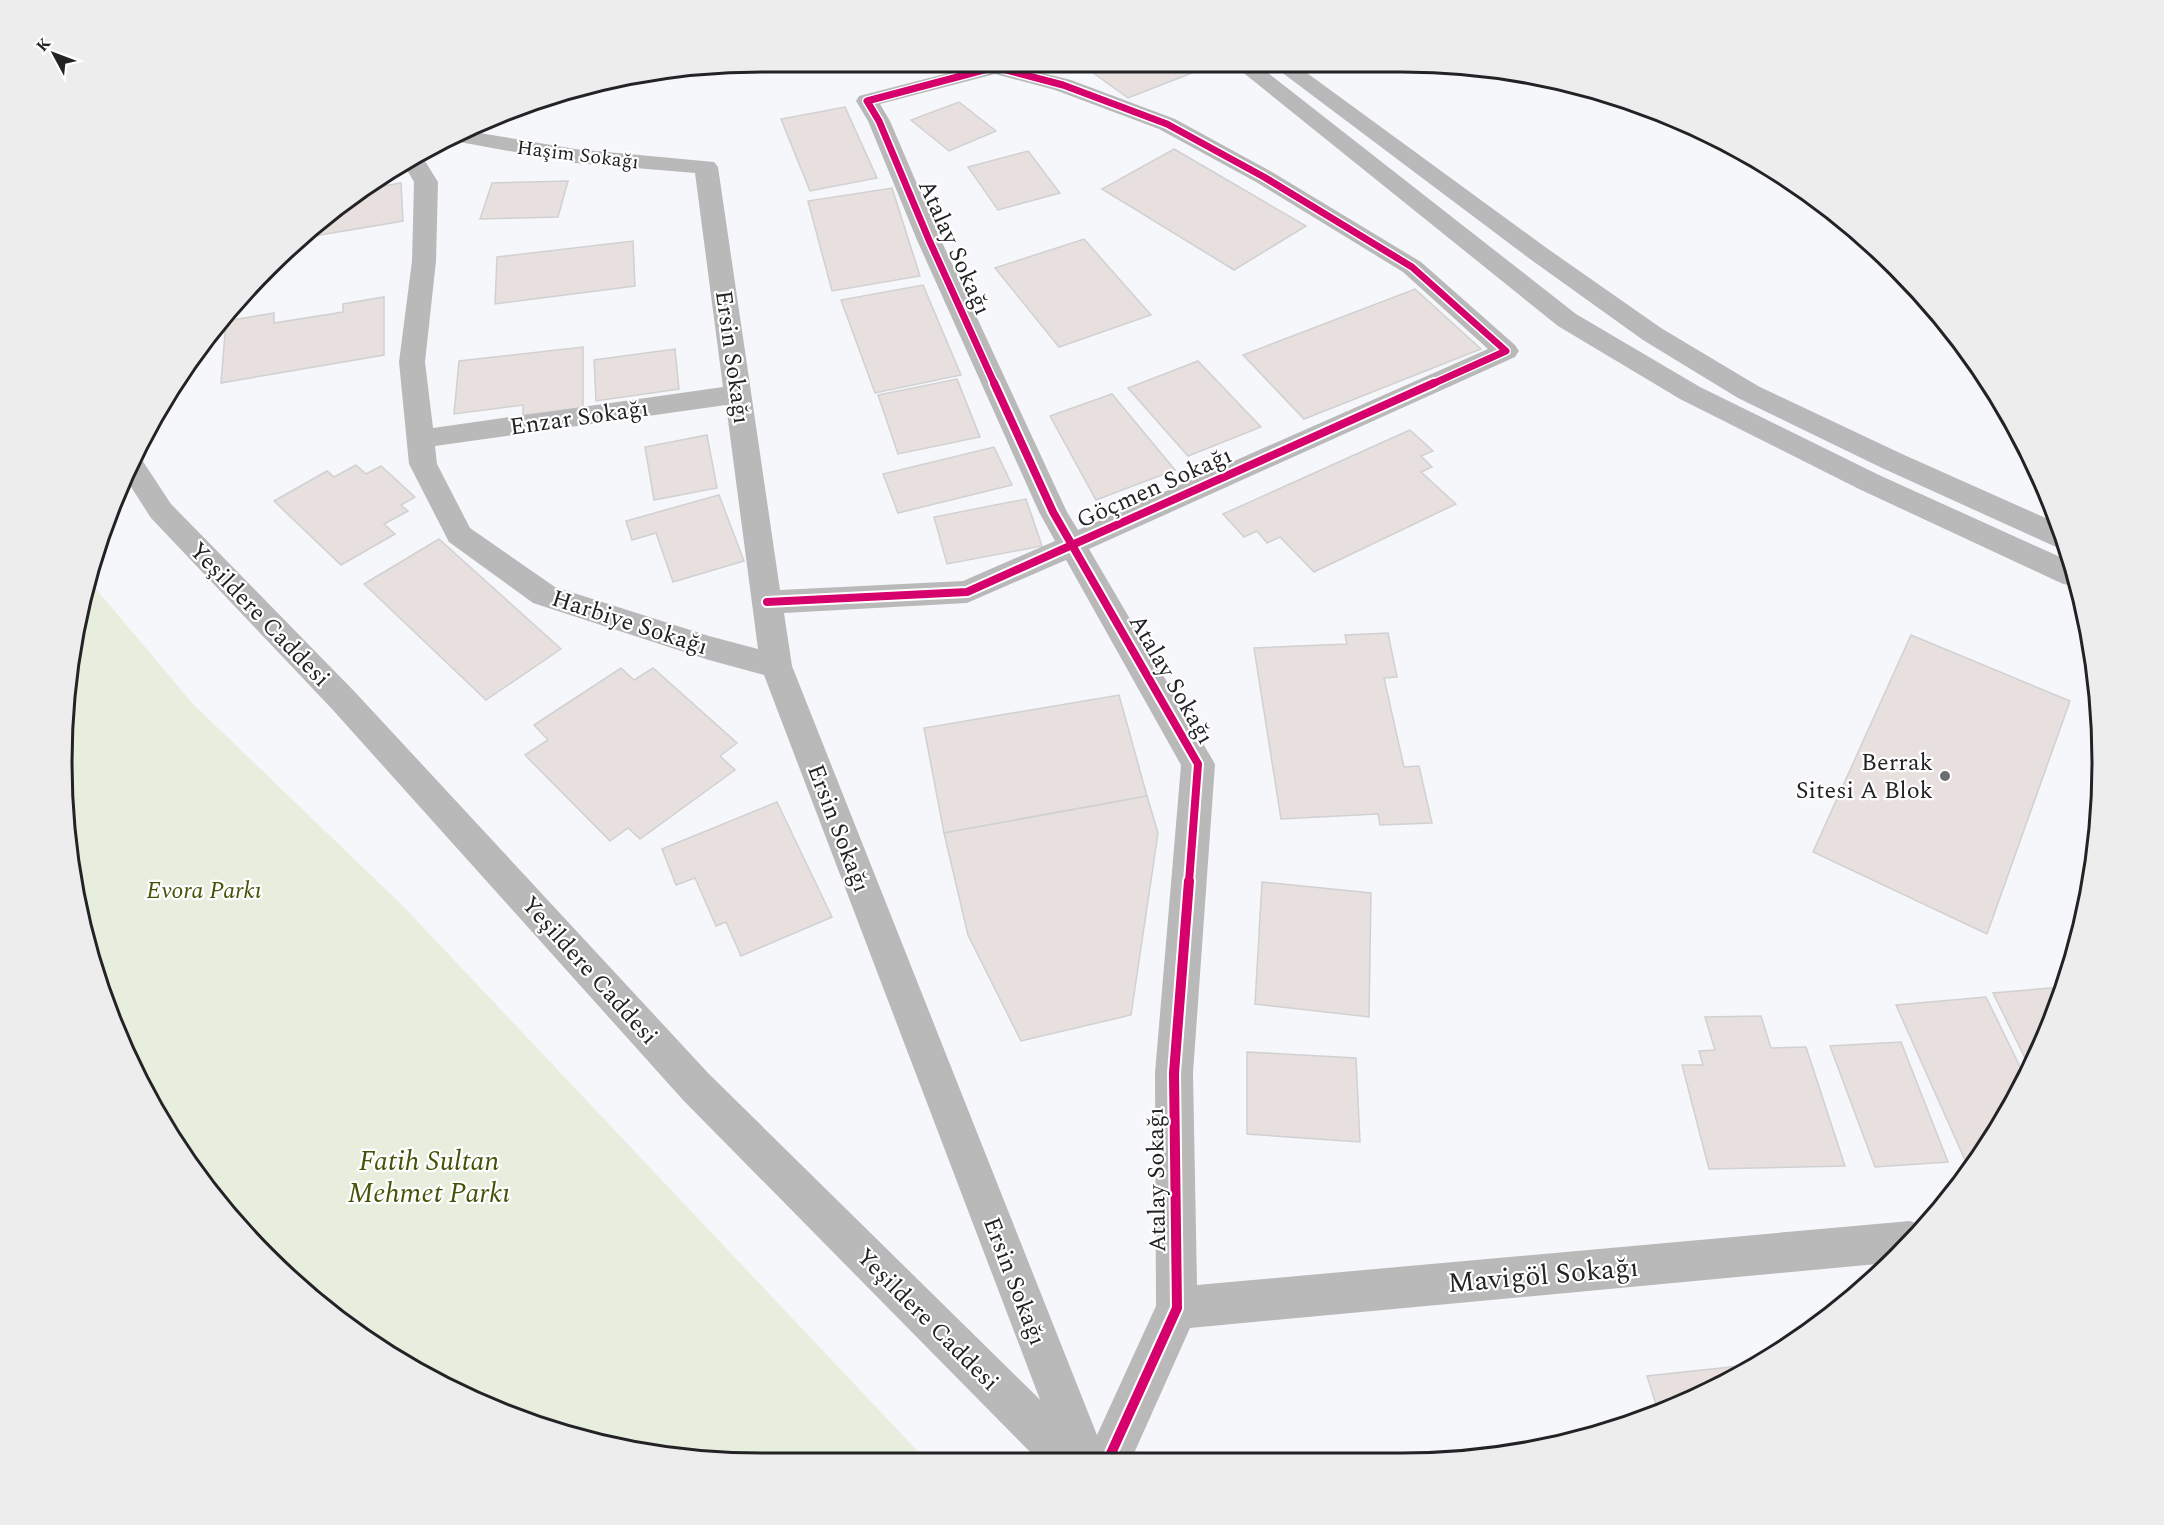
<svg xmlns="http://www.w3.org/2000/svg" width="2164" height="1525" font-family="Spectral,serif">
<style>
.green{fill:#e8eede}
.building{fill:#e8dfdf;stroke:#d1d1d2;stroke-width:1.5}
.lines{fill:none;stroke-linecap:round;stroke-linejoin:round}
.minor{fill:#bab9b9;fill-rule:evenodd}
.tertiary{fill:#bab9b9;fill-rule:evenodd}
.cycleway-far2-casing{stroke:#fff;stroke-width:10}
.cycleway-far1-casing{stroke:#fff;stroke-width:12}
.cycleway-casing{stroke:#fff;stroke-width:14}
.cycleway-far2{stroke:#d6006c;stroke-width:7}
.cycleway-far1{stroke:#d6006c;stroke-width:8}
.cycleway{stroke:#d6006c;stroke-width:10}
.poi-dot{fill:#6c6d70;stroke:#fff;stroke-width:2}
.labels{text-anchor:middle;stroke-width:4.5;stroke-linejoin:round;paint-order:stroke}
.far-street-label{font-size:20px;fill:#232325;stroke:#fff}
.street-label{font-size:24px;fill:#232325;stroke:#fff}
.poi-label{font-size:24px;fill:#232325;stroke:#fff;text-anchor:end}
.park-label{font-size:24px;font-style:italic;fill:#455309;stroke:#fff}
.near-park-label{font-size:28px;font-style:italic;fill:#455309;stroke:#fff}
.near-street-label{font-size:28px;fill:#232325;stroke:#fff}
.rim{fill:none;stroke:#232325;stroke-width:3}
</style>
<rect width="100%" height="100%" fill="#f5f7fa"/>
<!-- green -->
<polygon class="green" points="91,583 193,704 403,906 927,1461 717,1462 581,1440 453,1391 336,1319 236,1225 134,1072 85,944 68,854 68,671"/>
<!-- building -->
<g class="building">
<polygon points="1108,62 1183,62 1197,71 1128,98 1088,69"/>
<polygon points="959,102 996,131 949,151 911,120"/>
<polygon points="845,107 877,178 810,191 781,119"/>
<polygon points="1174,149 1306,226 1234,270 1102,189"/>
<polygon points="1028,151 1060,193 998,210 968,167"/>
<polygon points="568,181 558,217 480,219 492,183"/>
<polygon points="401,183 403,221 308,237 362,190"/>
<polygon points="892,188 920,276 832,291 808,201"/>
<polygon points="1084,239 1151,315 1059,347 995,268"/>
<polygon points="633,241 635,286 495,304 497,257"/>
<polygon points="923,285 961,375 875,393 841,300"/>
<polygon points="1415,289 1481,349 1304,419 1243,355"/>
<polygon points="384,297 384,355 221,383 226,321 274,313 274,323 343,312 343,304"/>
<polygon points="583,347 583,408 523,415 523,405 454,414 459,361"/>
<polygon points="675,349 679,389 596,401 594,360"/>
<polygon points="1198,361 1261,427 1188,456 1128,388"/>
<polygon points="957,379 980,437 898,454 878,395"/>
<polygon points="1112,394 1175,470 1096,500 1050,416"/>
<polygon points="1410,430 1433,451 1421,456 1432,467 1421,472 1456,504 1314,572 1280,537 1267,543 1257,531 1244,537 1223,514"/>
<polygon points="707,435 717,488 654,500 645,447"/>
<polygon points="994,447 1012,485 898,513 883,474"/>
<polygon points="356,465 366,474 381,466 415,497 401,505 408,511 384,524 395,534 341,565 274,501 327,471 334,477"/>
<polygon points="719,495 744,561 673,582 656,533 632,540 626,521"/>
<polygon points="1026,499 1042,546 947,564 934,517"/>
<polygon points="439,539 561,649 486,700 364,584"/>
<polygon points="1388,633 1397,677 1384,678 1404,767 1419,766 1432,823 1380,825 1378,814 1281,819 1254,648 1347,644 1345,635"/>
<polygon points="1911,635 2070,701 1987,934 1813,852"/>
<polygon points="621,668 634,680 653,668 737,743 720,756 735,770 640,839 628,828 610,841 525,755 548,740 534,725"/>
<polygon points="1119,695 1147,796 944,833 924,728"/>
<polygon points="1147,796 1158,833 1131,1015 1021,1041 968,935 944,833"/>
<polygon points="777,802 832,917 741,956 726,922 716,926 695,878 676,885 662,849"/>
<polygon points="1262,882 1371,893 1369,1017 1255,1004"/>
<polygon points="2062,987 2031,1070 1993,993"/>
<polygon points="1986,997 2026,1079 1969,1169 1896,1005"/>
<polygon points="1761,1016 1771,1048 1806,1047 1845,1166 1709,1169 1682,1065 1703,1065 1699,1051 1715,1050 1705,1017"/>
<polygon points="1901,1042 1948,1162 1875,1167 1830,1046"/>
<polygon points="1247,1052 1356,1058 1360,1142 1247,1134"/>
<polygon points="1749,1365 1711,1391 1658,1411 1647,1376"/>
</g>
<g class="lines">
<!-- minor -->
<g class="minor">
<path d="M 991,62 L 999,62 L 1071,80 L 1175,119 L 1272,172 L 1421,262 L 1515,345 L 1519,351 L 1515,357 L 1089,549 L 1215,764 L 1193,1073 L 1197,1285 L 1910,1221 L 1923,1226 L 1888,1263 L 1190,1328 L 1131,1460 L 1063,1460 L 764,675 L 709,660 L 533,603 L 449,542 L 409,464 L 399,362 L 412,261 L 414,182 L 403,163 L 420,153 L 438,182 L 436,261 L 425,362 L 433,428 L 723,387 L 695,173 L 575,163 L 443,139 L 462,130 L 575,149 L 714,162 L 718,167 L 780,590 L 963,581 L 1055,541 L 1039,512 L 917,240 L 868,121 L 856,101 L 859,96 ZM 995,74 L 1055,90 L 1159,129 L 1256,182 L 1403,272 L 1488,349 L 1078,530 L 1067,512 L 941,240 L 890,121 L 880,104 ZM 726,405 L 758,649 L 709,636 L 555,587 L 470,528 L 437,464 L 435,446 ZM 1066,560 L 1181,765 L 1155,1073 L 1156,1306 L 1097,1435 L 792,666 L 784,613 L 967,603 Z"/>
<polygon points="1230,62 1254,62 1576,314 1700,387 1879,475 2071,562 2077,586 2063,584 1859,489 1680,399 1558,326"/>
<polygon points="1268,62 1292,62 1548,249 1661,328 1758,386 1902,454 2059,524 2068,549 2056,547 1882,468 1738,398 1643,340 1530,259"/>
</g>
<!-- tertiary -->
<polygon class="tertiary" points="134,455 140,457 171,504 354,691 709,1074 1085,1444 1091,1460 1038,1460 683,1100 332,709 151,518 124,476"/>
<defs>
<polyline id="cycleway-far2" points="995,385 929,240 879,121 867,101 995,67 1063,85 1167,124 1264,177 1412,267 1506,351 1430,385"/>
<g id="cycleway-far1">
<polyline points="994,383 1053,512 1072,545"/>
<polyline points="1072,545 1198,764 1189,882"/>
<polyline points="1072,545 1434,383"/>
<polyline points="767,602 967,592 1072,545"/>
</g>
<polyline id="cycleway" points="1108,1460 1177,1308 1174,1073 1189,881"/>
</defs>
<!-- cycleway-far2 casing -->
<use href="#cycleway-far2" class="cycleway-far2-casing"/>
<!-- cycleway-far1 casing -->
<use href="#cycleway-far1" class="cycleway-far1-casing"/>
<!-- cycleway casing -->
<use href="#cycleway" class="cycleway-casing"/>
<!-- cycleway-far2 -->
<use href="#cycleway-far2" class="cycleway-far2"/>
<!-- cycleway-far1 -->
<use href="#cycleway-far1" class="cycleway-far1"/>
<!-- cycleway -->
<use href="#cycleway" class="cycleway"/>
</g>
<!-- markers -->
<circle class="poi-dot" cx="1945" cy="776" r="6"/>
<g class="labels">
<!-- far-street labels -->
<g class="far-street-label">
<text transform="translate(578 154) rotate(7)" y="7">Haşim Sokağı</text>
</g>
<!-- street labels -->
<g class="street-label">
<text transform="translate(955 247) rotate(66)" y="8">Atalay Sokağı</text>
<text transform="translate(733 357) rotate(82)" y="8">Ersin Sokağı</text>
<text transform="translate(579 417) rotate(-8)" y="8">Enzar Sokağı</text>
<text transform="translate(1154 487) rotate(-24)" y="8">Göçmen Sokağı</text>
<text transform="translate(260 614) rotate(46)" y="8">Yeşildere Caddesi</text>
<text transform="translate(630 622) rotate(18)" y="8">Harbiye Sokağı</text>
<text transform="translate(1172 679) rotate(60)" y="8">Atalay Sokağı</text>
<text transform="translate(839 828) rotate(69)" y="8">Ersin Sokağı</text>
<text transform="translate(590 970) rotate(48)" y="8">Yeşildere Caddesi</text>
<text transform="translate(1156 1180) rotate(-91)" y="8">Atalay Sokağı</text>
<text transform="translate(1015 1281) rotate(69)" y="8">Ersin Sokağı</text>
<text transform="translate(928 1319) rotate(45)" y="8">Yeşildere Caddesi</text>
</g>
<!-- poi labels -->
<g class="poi-label">
<text x="1933" y="770">Berrak<tspan x="1933" dy="28">Sitesi A Blok</tspan></text>
</g>
<!-- park labels -->
<g class="park-label">
<text x="204" y="898">Evora Parkı</text>
</g>
<!-- near-park labels -->
<g class="near-park-label">
<text x="429" y="1170">Fatih Sultan<tspan x="429" dy="32">Mehmet Parkı</tspan></text>
</g>
<!-- near-street labels -->
<g class="near-street-label">
<text transform="translate(1543 1274) rotate(-5)" y="10">Mavigöl Sokağı</text>
</g>
</g>
<!-- crop -->
<path d="M0 0H2164V1525H0ZM762 72H1402A690 690 0 0 1 2092 762V763A690 690 0 0 1 1402 1453H762A690 690 0 0 1 72 763V762A690 690 0 0 1 762 72Z" fill="#ededee" fill-rule="evenodd"/>
<path class="rim" d="M762 72H1402A690 690 0 0 1 2092 762V763A690 690 0 0 1 1402 1453H762A690 690 0 0 1 72 763V762A690 690 0 0 1 762 72Z"/>
<!-- north arrow -->
<g transform="translate(54 54) rotate(311)" stroke="#ffffff" stroke-width="4.5" paint-order="stroke">
<path d="M0-4.5L10 22L0 15L-10 22Z" fill="#232325"/>
<text y="-9" font-size="16" font-weight="bold" text-anchor="middle" fill="#232325">K</text>
</g>
</svg>
